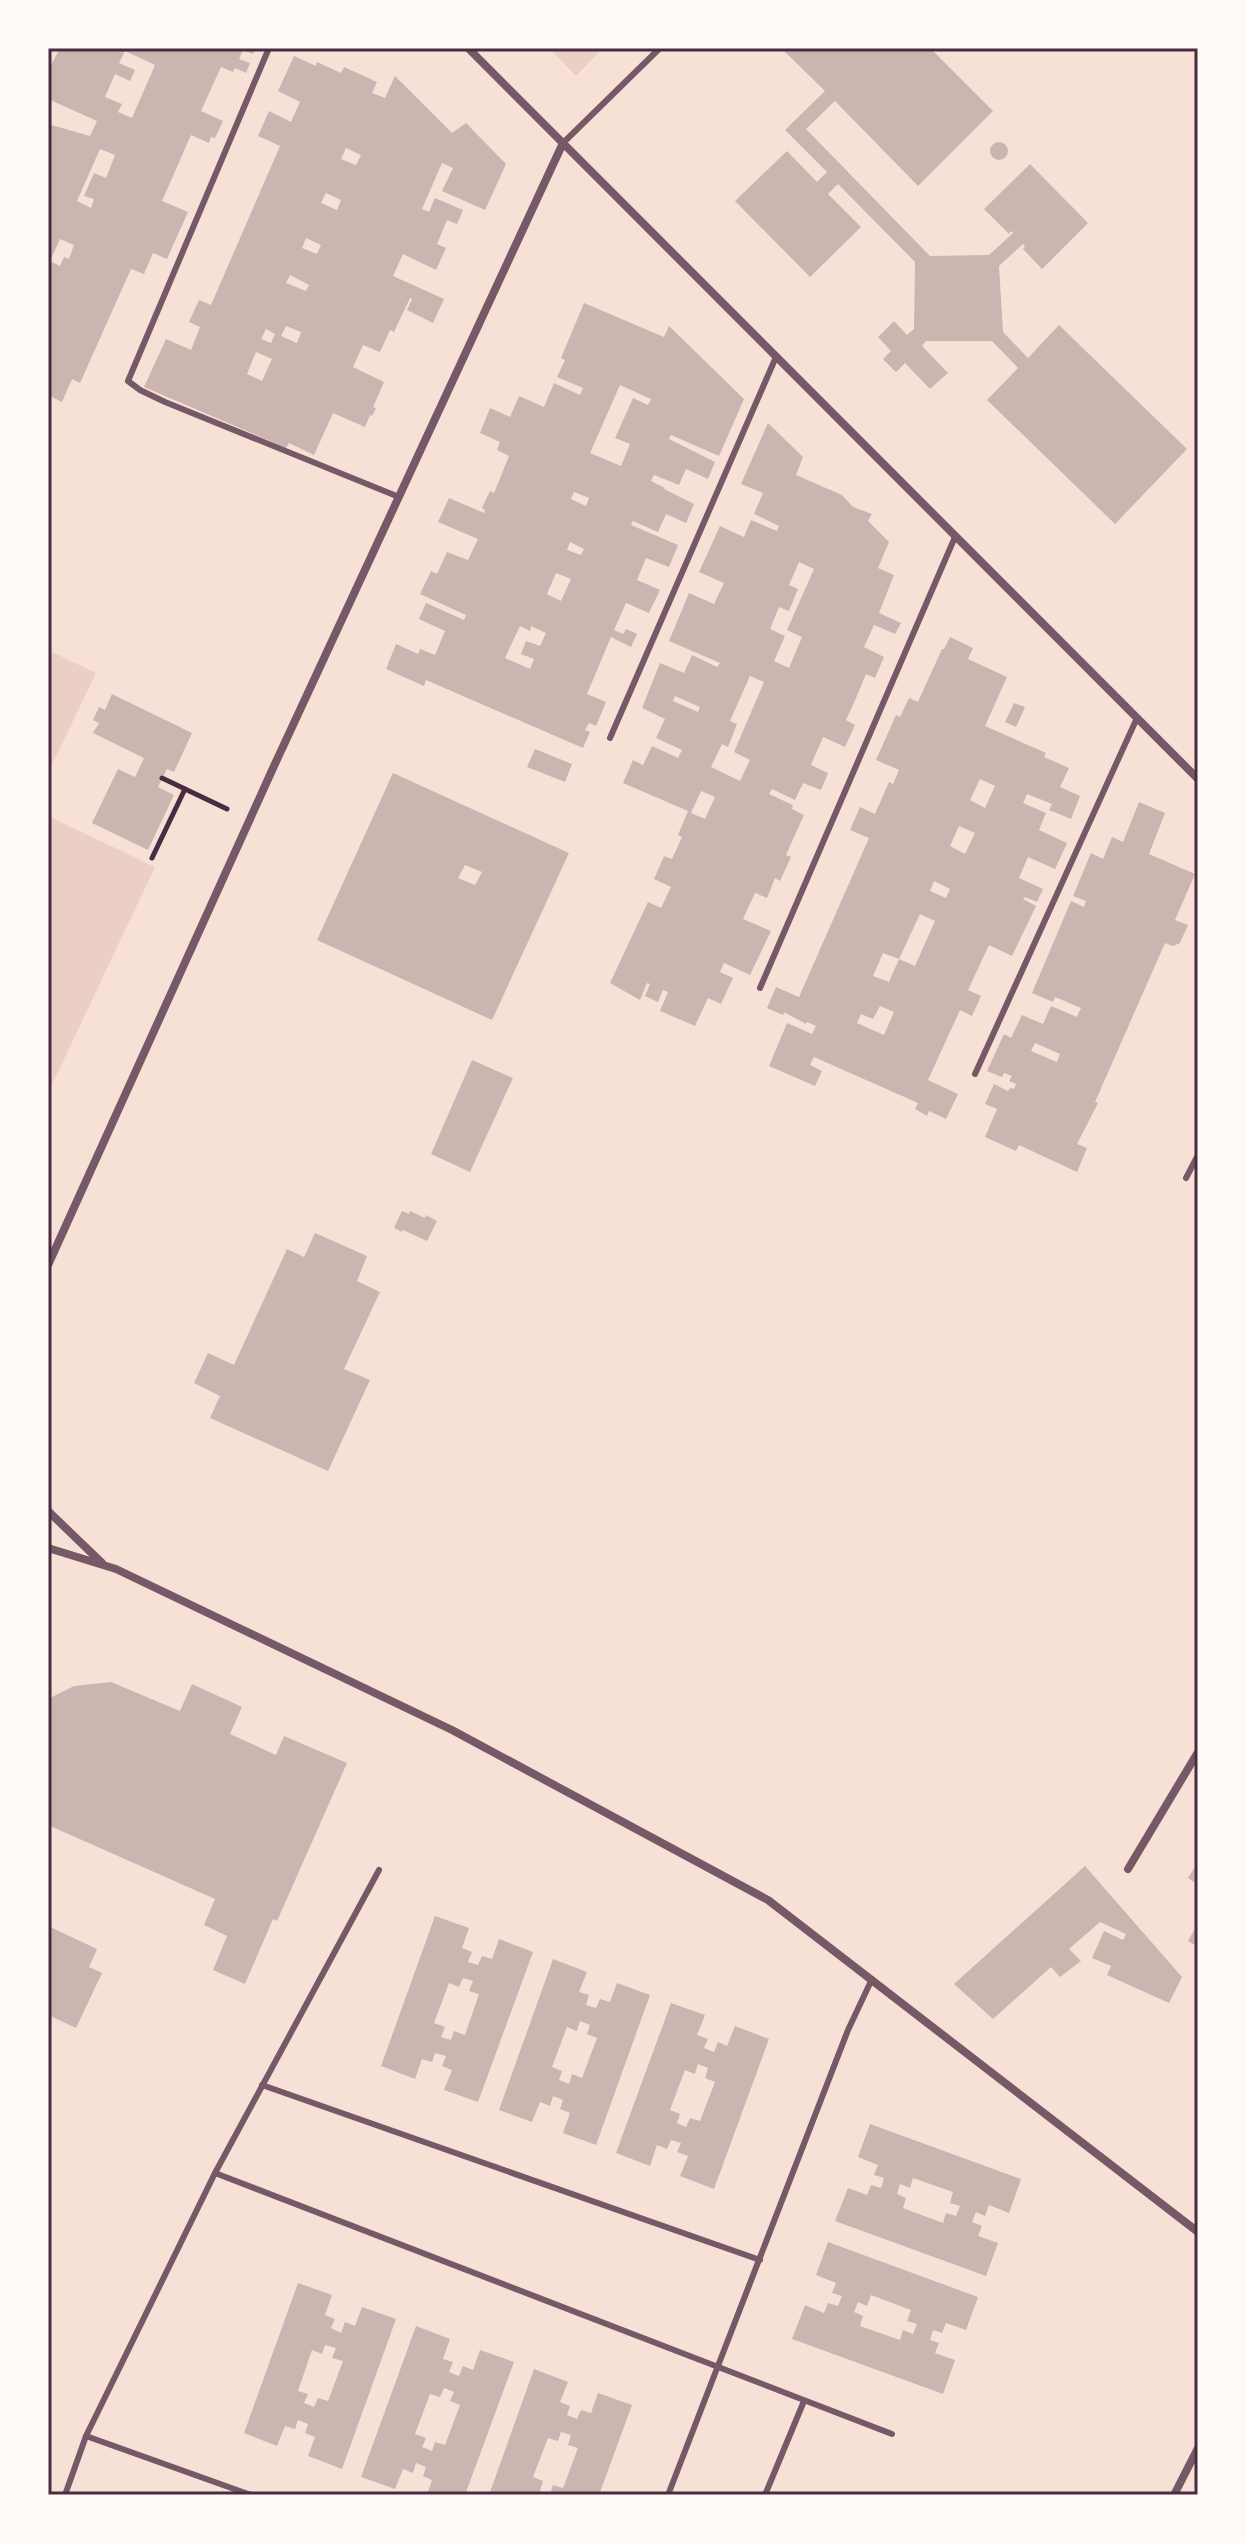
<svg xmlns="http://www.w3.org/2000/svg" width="1246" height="2543" font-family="Rubik,sans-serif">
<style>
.green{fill:#ebcfc5}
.building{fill:#ccb4b1;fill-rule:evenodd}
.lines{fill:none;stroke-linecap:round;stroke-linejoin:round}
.path{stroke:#4a2c40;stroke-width:5}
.service{stroke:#755966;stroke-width:6}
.minor{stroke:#755966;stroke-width:8}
.neatline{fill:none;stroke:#4a2c40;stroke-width:3}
</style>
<rect width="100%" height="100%" fill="#f7e1d7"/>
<!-- green -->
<g class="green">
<polygon points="549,48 603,48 576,76"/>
<polygon points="48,650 96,673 48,773"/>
<polygon points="48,816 155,867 48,1093"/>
</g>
<!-- building -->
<g class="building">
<path d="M 60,48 L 256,48 L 253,54 L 243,50 L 239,59 L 250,63 L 246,73 L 235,68 L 233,72 L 221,67 L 201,111 L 223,121 L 215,138 L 211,137 L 209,143 L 191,135 L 162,201 L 188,212 L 167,259 L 153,253 L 144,274 L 131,269 L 80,383 L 72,379 L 62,402 L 48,395 L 48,124 L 90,136 L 97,121 L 48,99 L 48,71 ZM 125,51 L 155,65 L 132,118 L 118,112 L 122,104 L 105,97 L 115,74 L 130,81 L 135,70 L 119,63 ZM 100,149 L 115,155 L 106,178 L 94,173 L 84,196 L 94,199 L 91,208 L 77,201 ZM 60,239 L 74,245 L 69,259 L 64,257 L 60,266 L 50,261 Z"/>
<polygon points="781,48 930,48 993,111 918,186 835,101 806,129 930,256 989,255 1013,233 1011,231 1009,234 984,209 1030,164 1088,223 1042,269 1023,249 1025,246 1023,244 999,266 1003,332 1028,358 1059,325 1187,449 1115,524 987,400 1018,368 992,341 926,341 922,346 948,373 930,389 905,363 896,372 883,359 891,351 878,337 894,321 907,335 914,329 915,262 838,184 828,194 861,227 810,277 735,201 787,151 817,182 827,172 785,130 825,91"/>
<path d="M 294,56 L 316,66 L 317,62 L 341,73 L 344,67 L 377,82 L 372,93 L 385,98 L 395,76 L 452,133 L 466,123 L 506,164 L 485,210 L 442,191 L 453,168 L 442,163 L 422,209 L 429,212 L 435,198 L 463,210 L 457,224 L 447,220 L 437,244 L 446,248 L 436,270 L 403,254 L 393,276 L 444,299 L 433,323 L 407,310 L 412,299 L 410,298 L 394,332 L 390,330 L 380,352 L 363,345 L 353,367 L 384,382 L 373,407 L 376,408 L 372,416 L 370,415 L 365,427 L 333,413 L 314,455 L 289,443 L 286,448 L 144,387 L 166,339 L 191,350 L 200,327 L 189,322 L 199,300 L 211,305 L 280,146 L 258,136 L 269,111 L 291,122 L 300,102 L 278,91 ZM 346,148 L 361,155 L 356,165 L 341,159 ZM 326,193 L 341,200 L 337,210 L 321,203 ZM 306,238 L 321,245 L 317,254 L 302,248 ZM 290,275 L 309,285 L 306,291 L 286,283 ZM 286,326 L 301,332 L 297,343 L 281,336 ZM 266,329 L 275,334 L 271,343 L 261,339 ZM 256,352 L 272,359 L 262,381 L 247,374 Z"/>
<circle cx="999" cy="151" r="9"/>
<path d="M 584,303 L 664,337 L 669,326 L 744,399 L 719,456 L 671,435 L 669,439 L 715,462 L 708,479 L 686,469 L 679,485 L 654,475 L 651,481 L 665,488 L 664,489 L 694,504 L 686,523 L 666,514 L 658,532 L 633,521 L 631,525 L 678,545 L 669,567 L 646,558 L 637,580 L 660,590 L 649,613 L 626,603 L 614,630 L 623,634 L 626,629 L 637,634 L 631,647 L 611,637 L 587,694 L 606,702 L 596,726 L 589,723 L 585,730 L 590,732 L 583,748 L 426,680 L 424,686 L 386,669 L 396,644 L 418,654 L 420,649 L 435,655 L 445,631 L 419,619 L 426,603 L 464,620 L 466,615 L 420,594 L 431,571 L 437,574 L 447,552 L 468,560 L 478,539 L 438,522 L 449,498 L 484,513 L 485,510 L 482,508 L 490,491 L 494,493 L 509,456 L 497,450 L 500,442 L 480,433 L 490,408 L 510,417 L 519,396 L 544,407 L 554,383 L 580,395 L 583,388 L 557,377 L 565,360 L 561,358 ZM 620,385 L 651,399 L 648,405 L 633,398 L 615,438 L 630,444 L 621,466 L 590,453 ZM 574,492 L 589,498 L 586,506 L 571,499 ZM 570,542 L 584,549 L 581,555 L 567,550 ZM 556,573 L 571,579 L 561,601 L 547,594 ZM 520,626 L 530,631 L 531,626 L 546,633 L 540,646 L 526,641 L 521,654 L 534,659 L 530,669 L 505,658 Z"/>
<path d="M 768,423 L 803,457 L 796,475 L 842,495 L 853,507 L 872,514 L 868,521 L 889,542 L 878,568 L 894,575 L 879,613 L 901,623 L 895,634 L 874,625 L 864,647 L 884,657 L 875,678 L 866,674 L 856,698 L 846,720 L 855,725 L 845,747 L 823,737 L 811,765 L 828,773 L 821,790 L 803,783 L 795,800 L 772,789 L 769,794 L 793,805 L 792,809 L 804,815 L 786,855 L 791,857 L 780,881 L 775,878 L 767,898 L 755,893 L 743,919 L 771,931 L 750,975 L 724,963 L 720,972 L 733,978 L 726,993 L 721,1004 L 708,998 L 695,1026 L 660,1011 L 668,992 L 663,990 L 658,1002 L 645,996 L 650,984 L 647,983 L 640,1000 L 610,983 L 648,902 L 661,908 L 671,887 L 654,879 L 664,856 L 672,859 L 682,837 L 678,835 L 688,811 L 623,783 L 633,760 L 643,765 L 652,746 L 678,758 L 682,750 L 656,738 L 665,719 L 642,708 L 660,663 L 684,673 L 692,655 L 717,667 L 720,663 L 669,641 L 689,593 L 714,604 L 724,583 L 699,572 L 720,526 L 744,537 L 751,520 L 777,531 L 779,526 L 754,514 L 763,493 L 741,484 ZM 799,562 L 814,569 L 787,630 L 802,637 L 789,668 L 774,661 L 785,636 L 770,629 L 779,607 L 789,611 L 798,589 L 789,585 ZM 750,676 L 764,682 L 734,752 L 750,760 L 740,781 L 711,767 L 722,744 L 728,747 L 737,724 L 730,721 ZM 675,696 L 700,707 L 698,712 L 673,701 ZM 701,791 L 715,797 L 705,819 L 691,813 Z"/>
<path d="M 950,637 L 973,648 L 968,659 L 1007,677 L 985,726 L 1046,753 L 1044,757 L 1069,768 L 1060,787 L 1080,796 L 1071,819 L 1049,810 L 1052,804 L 1027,794 L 1025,799 L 1023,803 L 1046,813 L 1039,830 L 1067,843 L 1055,869 L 1028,857 L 1019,878 L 1043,889 L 1037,902 L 1025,897 L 1023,899 L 1036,906 L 1012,956 L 989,945 L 968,990 L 981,996 L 972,1016 L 960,1010 L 928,1080 L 958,1094 L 946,1119 L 929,1111 L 927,1116 L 915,1109 L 918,1103 L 814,1057 L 810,1065 L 822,1071 L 815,1086 L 769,1066 L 787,1023 L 812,1034 L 816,1026 L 807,1022 L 806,1024 L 784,1012 L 783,1015 L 767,1008 L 776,987 L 799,997 L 869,838 L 850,830 L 860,807 L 875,814 L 889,782 L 893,784 L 899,770 L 876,760 L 896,715 L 900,717 L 909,698 L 918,702 L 942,649 L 944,649 ZM 980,779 L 995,786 L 985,808 L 970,800 ZM 959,826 L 975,833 L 965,854 L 950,846 ZM 934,881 L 950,889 L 946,898 L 930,891 ZM 920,914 L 935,921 L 915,966 L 899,959 ZM 883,953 L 899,959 L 889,982 L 873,976 ZM 880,1006 L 894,1012 L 884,1035 L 857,1023 L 861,1014 L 873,1019 Z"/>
<polygon points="112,694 192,733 174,772 167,769 158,787 174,795 148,850 92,823 118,769 135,777 144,758 93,733 99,723 93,720 99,707 105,710"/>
<polygon points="1014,703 1025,707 1016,727 1005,722"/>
<polygon points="535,749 572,764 565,782 527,767"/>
<path d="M 393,773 L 569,853 L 492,1020 L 317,940 ZM 465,865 L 482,872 L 475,885 L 458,878 Z"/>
<path d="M 1139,802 L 1165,813 L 1149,854 L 1195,874 L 1175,920 L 1188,925 L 1180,943 L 1173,946 L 1165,943 L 1095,1102 L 1098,1103 L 1077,1144 L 1087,1148 L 1077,1172 L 1019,1145 L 1016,1151 L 985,1137 L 997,1109 L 985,1104 L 994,1084 L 1008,1091 L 1010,1088 L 1014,1089 L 1016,1084 L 1009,1081 L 1012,1076 L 1004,1073 L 1002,1077 L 987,1071 L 1004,1034 L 1011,1038 L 1022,1015 L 1043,1024 L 1051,1006 L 1077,1017 L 1081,1008 L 1055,997 L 1053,1002 L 1032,993 L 1071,901 L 1084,907 L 1086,901 L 1073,896 L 1091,853 L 1103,859 L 1112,837 L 1123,842 ZM 1035,1043 L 1060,1054 L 1057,1062 L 1031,1051 Z"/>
<polygon points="472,1060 513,1078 470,1172 431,1154"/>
<polygon points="402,1211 409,1214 410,1211 425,1218 426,1215 437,1221 427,1241 403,1230 402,1232 394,1228"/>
<polygon points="315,1233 367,1256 357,1281 380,1292 344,1369 370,1380 328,1471 210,1418 220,1396 194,1383 208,1353 234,1365 287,1249 304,1257"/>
<polygon points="111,1682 180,1711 192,1684 242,1707 230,1734 276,1755 284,1736 347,1763 277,1921 273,1919 245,1984 213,1970 227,1936 204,1925 215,1899 48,1825 48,1699 74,1686"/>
<polygon points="1198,1862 1198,1885 1188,1878"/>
<polygon points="1085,1866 1182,1977 1169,2003 1107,1975 1111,1966 1092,1958 1104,1931 1123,1940 1126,1934 1100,1922 1069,1949 1081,1961 1060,1977 1051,1967 993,2019 954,1984"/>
<path d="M 435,1916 L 469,1928 L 462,1948 L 472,1952 L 468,1962 L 478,1965 L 482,1956 L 492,1959 L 499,1939 L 533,1952 L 478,2102 L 444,2090 L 452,2070 L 442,2066 L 446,2056 L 435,2053 L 432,2062 L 422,2059 L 415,2079 L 381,2066 ZM 463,1978 L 473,1981 L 469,1991 L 479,1994 L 465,2035 L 454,2031 L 451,2040 L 441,2037 L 445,2027 L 434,2023 L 449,1983 L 459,1987 Z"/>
<polygon points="1198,1923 1198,1947 1188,1941"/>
<polygon points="48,1926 97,1949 89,1967 102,1973 76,2028 48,2015"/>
<path d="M 553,1959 L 587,1972 L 579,1992 L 589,1995 L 586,2005 L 596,2008 L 600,1999 L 610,2002 L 617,1983 L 650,1995 L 596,2145 L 563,2133 L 570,2113 L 560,2109 L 563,2100 L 553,2096 L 550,2106 L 540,2102 L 532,2122 L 499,2110 ZM 580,2021 L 590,2025 L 587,2034 L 597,2038 L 582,2078 L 572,2074 L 569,2084 L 559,2080 L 562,2071 L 552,2067 L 567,2027 L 577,2031 Z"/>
<path d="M 671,2003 L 705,2015 L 697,2035 L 708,2039 L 704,2048 L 714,2052 L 718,2042 L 727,2046 L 735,2026 L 769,2039 L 714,2189 L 680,2176 L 688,2156 L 677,2152 L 681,2143 L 671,2140 L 667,2149 L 657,2145 L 650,2166 L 616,2153 ZM 698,2064 L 708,2068 L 705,2078 L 715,2082 L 700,2121 L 690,2118 L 686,2127 L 677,2123 L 680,2114 L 670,2110 L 685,2070 L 695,2074 Z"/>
<path d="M 870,2124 L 1021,2179 L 1009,2213 L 989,2205 L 985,2216 L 976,2212 L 972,2222 L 982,2226 L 978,2236 L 998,2243 L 986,2276 L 835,2221 L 848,2188 L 867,2195 L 871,2185 L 881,2188 L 884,2178 L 874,2175 L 878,2165 L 858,2157 ZM 913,2178 L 953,2192 L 950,2203 L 960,2206 L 956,2216 L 946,2213 L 943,2223 L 903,2208 L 906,2198 L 897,2194 L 900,2184 L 910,2188 Z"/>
<path d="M 828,2242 L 978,2297 L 966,2330 L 946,2323 L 942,2333 L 933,2330 L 930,2340 L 939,2343 L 935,2353 L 955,2360 L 943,2394 L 792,2339 L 805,2305 L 824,2313 L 828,2303 L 838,2306 L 842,2296 L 832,2293 L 836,2283 L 816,2275 ZM 871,2295 L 911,2310 L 907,2321 L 917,2324 L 913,2334 L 903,2330 L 900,2340 L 860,2326 L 863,2316 L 854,2312 L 858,2302 L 867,2306 Z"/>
<path d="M 298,2283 L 332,2295 L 325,2315 L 335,2319 L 331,2328 L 341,2333 L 345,2322 L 355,2326 L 362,2307 L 396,2319 L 342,2469 L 308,2456 L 315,2437 L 305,2433 L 308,2424 L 298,2420 L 295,2429 L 285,2426 L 277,2446 L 244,2433 ZM 325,2345 L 336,2348 L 332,2358 L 343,2361 L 328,2401 L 318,2398 L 314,2407 L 304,2403 L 308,2394 L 298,2391 L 312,2350 L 322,2354 Z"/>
<path d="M 416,2326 L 450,2339 L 443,2359 L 453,2362 L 449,2372 L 459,2376 L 463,2366 L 473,2370 L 480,2350 L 514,2362 L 465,2495 L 427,2495 L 432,2480 L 423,2476 L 426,2467 L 416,2463 L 413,2473 L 403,2469 L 395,2489 L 361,2477 ZM 444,2388 L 454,2392 L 450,2401 L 460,2405 L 445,2445 L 435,2442 L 432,2451 L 422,2447 L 426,2438 L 415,2434 L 430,2394 L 440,2397 Z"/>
<path d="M 534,2369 L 568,2382 L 560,2402 L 570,2406 L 567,2415 L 577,2419 L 581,2410 L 591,2413 L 598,2393 L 632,2405 L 599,2495 L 489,2495 ZM 561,2432 L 571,2435 L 568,2445 L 578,2448 L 563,2488 L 553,2485 L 550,2494 L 540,2491 L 543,2481 L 533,2477 L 548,2438 L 558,2441 Z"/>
</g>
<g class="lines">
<!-- path -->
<g class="path">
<polyline points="162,778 227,809"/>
<polyline points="152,858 185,789"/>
</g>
<!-- service -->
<g class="service">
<polyline points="269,48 128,381 140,390 165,402 399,497"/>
<polyline points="563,143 660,48"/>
<polyline points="610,738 776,357"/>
<polyline points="760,988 955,537"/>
<polyline points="975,1074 1137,718"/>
<polyline points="1186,1178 1198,1155"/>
<polyline points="262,2085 760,2260"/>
<polyline points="215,2173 892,2434"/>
<polyline points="65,2495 86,2436"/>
<polyline points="251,2495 86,2436 215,2173 379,1870"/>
<polyline points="668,2495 848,2030 872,1979"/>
<polyline points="765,2495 804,2401"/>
</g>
<!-- minor -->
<g class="minor">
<polyline points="468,48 1198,779"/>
<polyline points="48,1265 274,766 563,143"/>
<polyline points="48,1511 102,1563"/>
<polyline points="48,1548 116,1569 452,1730 768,1900 1198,2232"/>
<polyline points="1128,1869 1198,1752"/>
<polyline points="1174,2495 1198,2448"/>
</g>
</g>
<!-- border -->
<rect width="1246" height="2543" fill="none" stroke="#fffaf5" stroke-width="100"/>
<rect x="50" y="50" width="1146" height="2443" class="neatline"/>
</svg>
